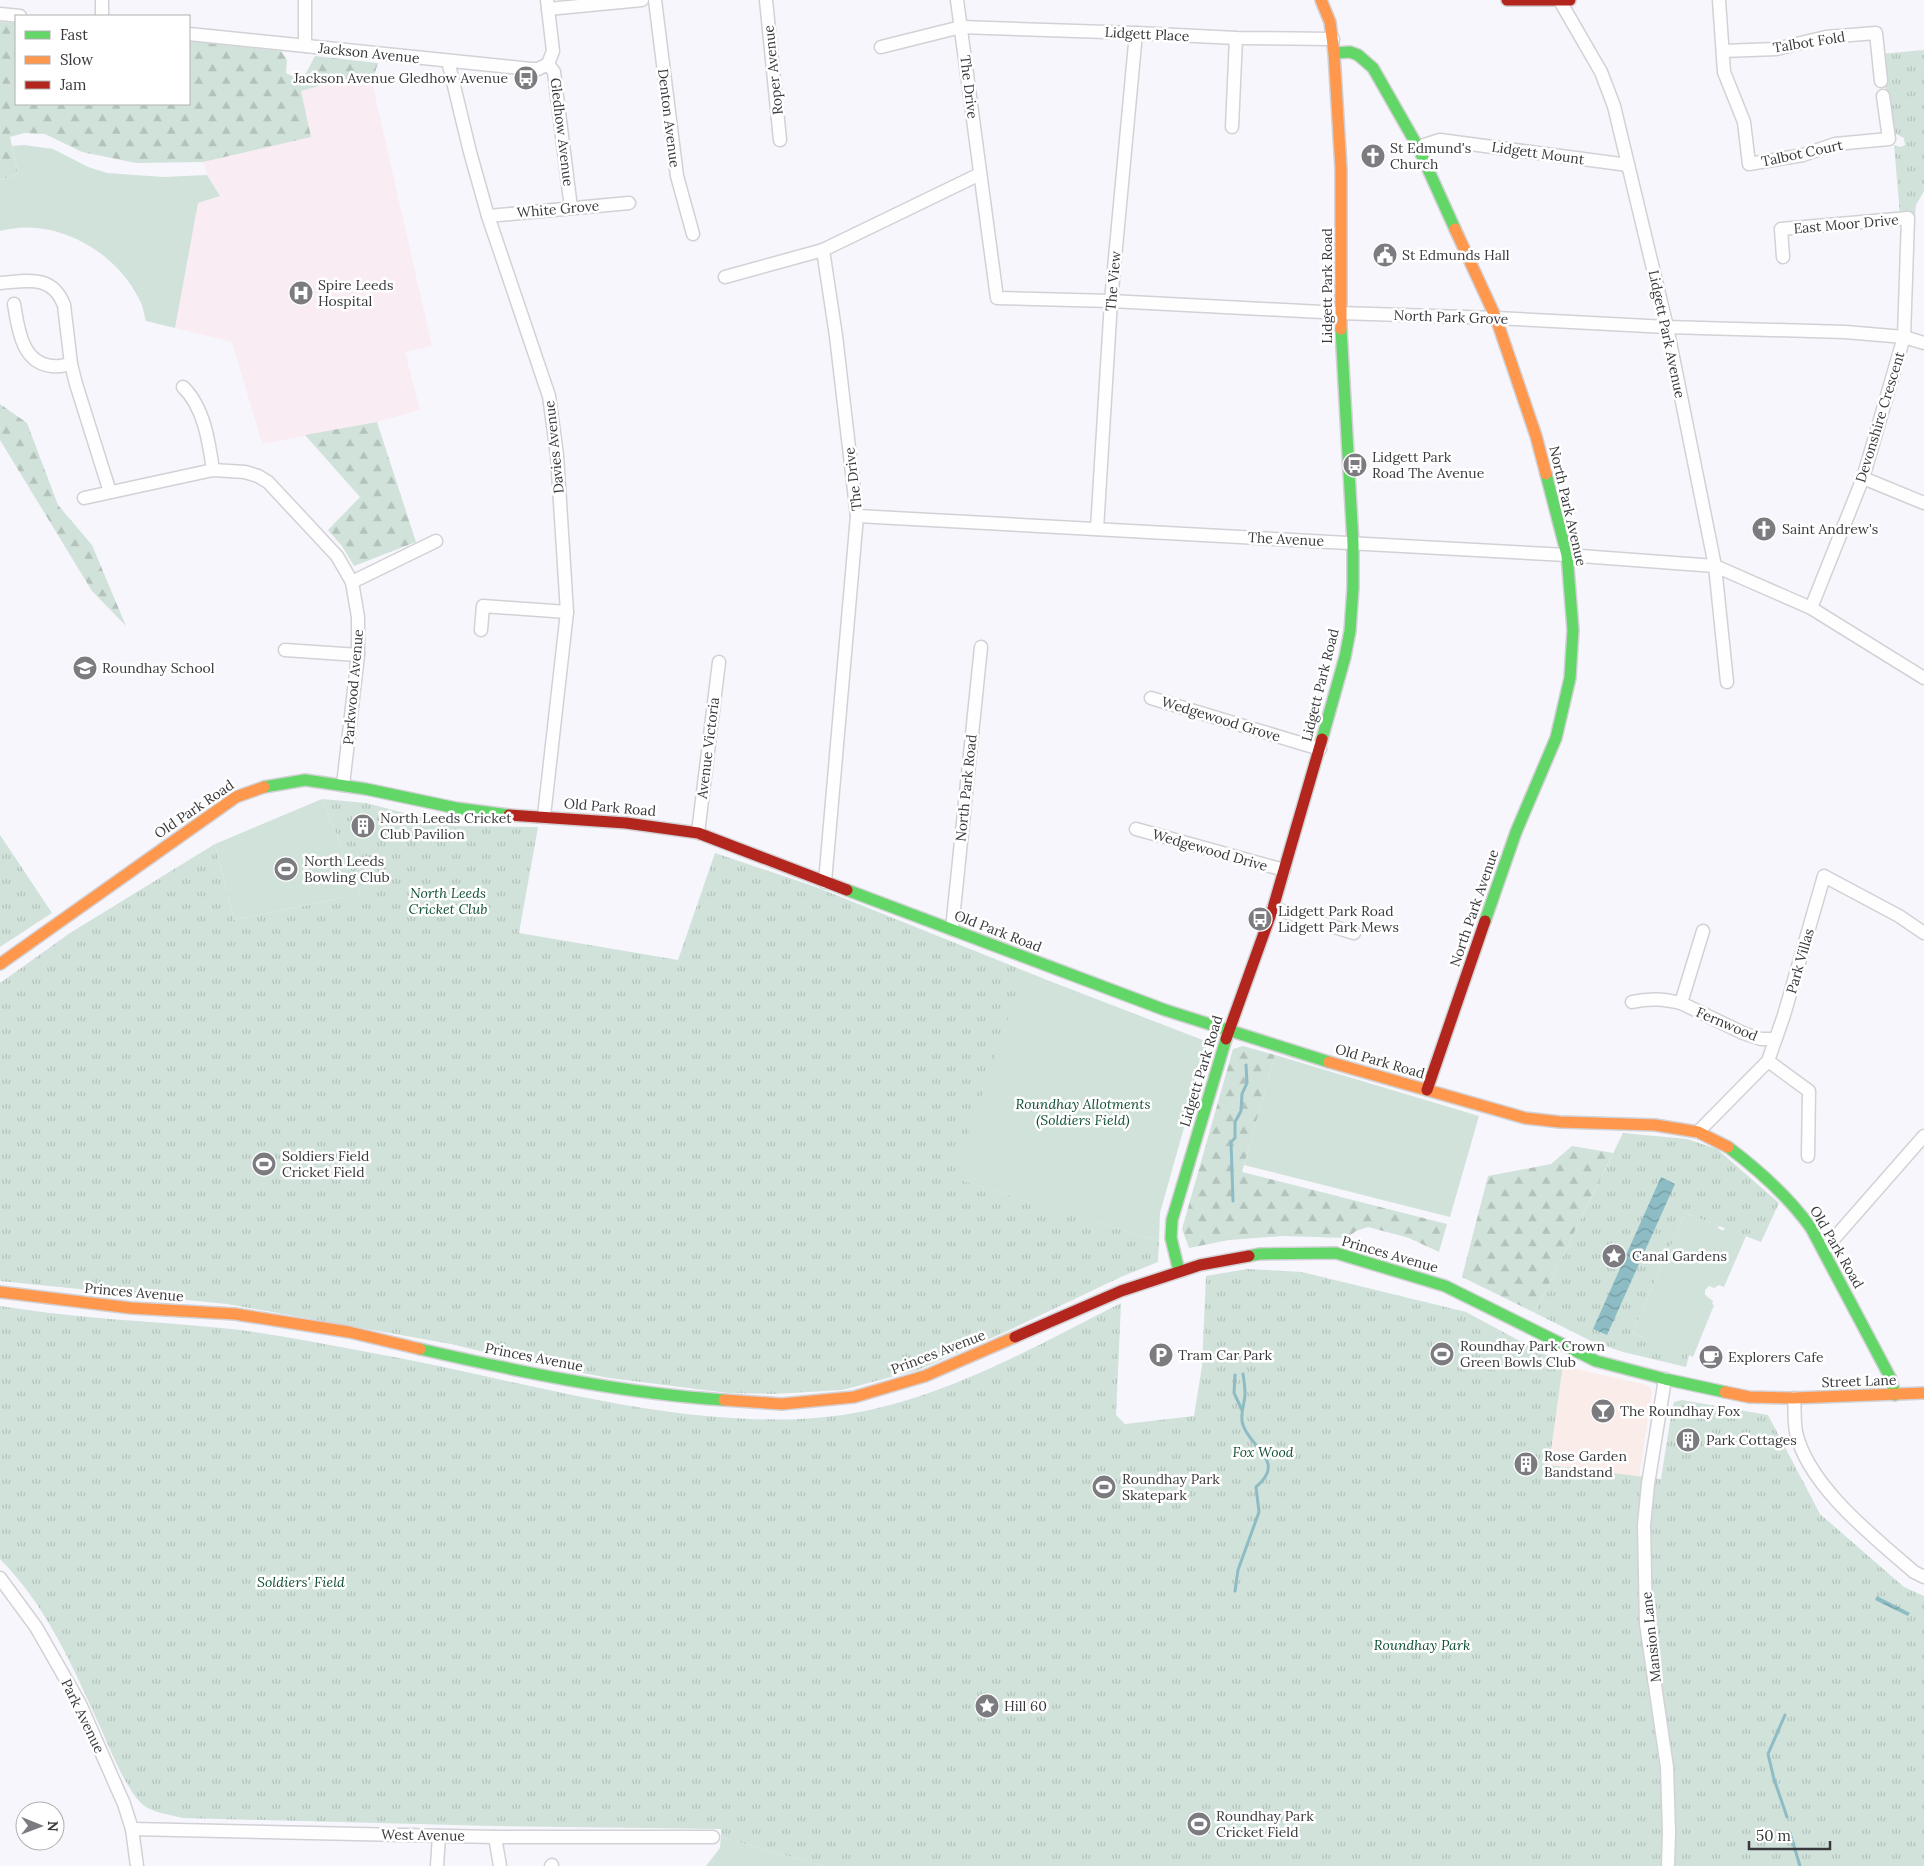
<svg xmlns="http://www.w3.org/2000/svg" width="1924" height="1866" font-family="Lora,serif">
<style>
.commercial{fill:#faede9}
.medical{fill:#faecf3}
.green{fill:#d0e2da}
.forest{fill:url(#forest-firs)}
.park{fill:url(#park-tufts)}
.water{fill:url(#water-waves)}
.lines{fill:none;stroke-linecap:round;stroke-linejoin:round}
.stream{stroke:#8dbcc5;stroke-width:3}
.street-casing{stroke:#d2d1d6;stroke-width:15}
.fast-casing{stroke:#d2d1d6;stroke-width:14}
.slow-casing{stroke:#d2d1d6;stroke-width:14}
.jam-casing{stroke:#d2d1d6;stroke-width:14}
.street{stroke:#fefeff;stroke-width:12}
.fast{stroke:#63d668;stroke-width:11}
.slow{stroke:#ff974d;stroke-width:11}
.jam{stroke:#b3261e;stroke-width:11}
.labels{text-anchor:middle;stroke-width:5;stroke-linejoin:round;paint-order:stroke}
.street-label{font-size:14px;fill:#39393d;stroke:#fff}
.poi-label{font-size:14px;fill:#39393d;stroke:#fff;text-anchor:start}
.park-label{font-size:14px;font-style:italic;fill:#0f4f32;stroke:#fff}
</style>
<defs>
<pattern id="forest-firs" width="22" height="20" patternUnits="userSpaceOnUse" patternTransform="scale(1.25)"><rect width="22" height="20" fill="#d0e2da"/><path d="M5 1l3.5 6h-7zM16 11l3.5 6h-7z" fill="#b3c3bc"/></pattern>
<pattern id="park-tufts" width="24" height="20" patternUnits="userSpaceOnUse" patternTransform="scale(1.25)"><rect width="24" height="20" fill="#d0e2da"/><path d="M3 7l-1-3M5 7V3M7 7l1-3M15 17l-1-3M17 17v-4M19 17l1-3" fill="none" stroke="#b3c3bc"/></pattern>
<pattern id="water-waves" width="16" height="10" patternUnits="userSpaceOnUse" patternTransform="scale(1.25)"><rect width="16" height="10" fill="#8dbcc5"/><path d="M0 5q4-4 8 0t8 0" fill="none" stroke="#749aa1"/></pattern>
</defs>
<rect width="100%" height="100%" fill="#f7f6fc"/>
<!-- commercial -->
<polygon class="commercial" points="1563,1364 1584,1371 1644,1384 1650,1387 1652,1392 1640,1471 1634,1523 1549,1465"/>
<!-- medical -->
<polygon class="medical" points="345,79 372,82 432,346 405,352 420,410 377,422 262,444 232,342 175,328 198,203 220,196 207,175 203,162 311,137 301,91"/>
<!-- green -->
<g class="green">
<path d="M 24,145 L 53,149 L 88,167 L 107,173 L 163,177 L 207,175 L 220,196 L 198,203 L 175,328 L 146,321 C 144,314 143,305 139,299 C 115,250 54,216 0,231 L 0,180 L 18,174 L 12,146 Z"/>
<polygon points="322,799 361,894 234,920 215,844"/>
<polygon points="1023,975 1047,980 1208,1042 1160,1213 1159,1241 952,1178"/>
<polygon points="1275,1055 1479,1116 1450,1217 1244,1165"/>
<polygon points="1685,1213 1719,1226 1718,1228 1723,1231 1725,1228 1746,1236 1724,1287 1719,1285 1714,1288 1709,1286 1705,1290 1705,1295 1713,1301 1712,1304 1714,1305 1693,1357 1632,1333"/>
<polygon points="721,1837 823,1866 706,1866 720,1848"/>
</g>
<!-- forest -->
<g class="forest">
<polygon points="0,22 16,23 16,104 189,104 189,41 281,51 287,60 286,73 302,81 315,56 378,63 372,82 345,79 301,91 311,137 203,162 136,163 82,152 45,134 24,133 10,137 18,174 0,180"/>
<polygon points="0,404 27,423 58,505 92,545 126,626 92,591 0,440"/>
<polygon points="377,422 416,542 354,566 342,546 328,530 360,497 305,435"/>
<polygon points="1243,1046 1275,1055 1242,1172 1447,1224 1439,1252 1409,1238 1368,1227 1356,1231 1347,1238 1282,1236 1229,1240 1189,1248 1182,1229 1233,1049"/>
<polygon points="1572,1146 1613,1153 1535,1313 1462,1277 1488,1176 1551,1164"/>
</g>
<!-- park -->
<g class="park">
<polygon points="1924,50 1924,191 1916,205 1915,215 1900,215 1894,145 1900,147 1905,145 1904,138 1891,131 1881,54"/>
<polygon points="322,799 366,803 454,826 538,827 519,933 678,960 715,853 816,887 1047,980 1023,976 953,1178 1159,1241 1158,1262 1123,1276 1003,1333 918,1370 842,1390 774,1394 728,1393 609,1378 525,1362 451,1344 227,1304 0,1281 0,983 70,933 215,844 234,920 361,894"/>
<polygon points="0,835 52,913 0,947"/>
<polygon points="1623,1133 1687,1139 1717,1149 1779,1203 1761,1242 1685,1213 1632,1333 1689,1355 1686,1367 1623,1352 1591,1341 1535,1313"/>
<path d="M 1247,1269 L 1302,1272 L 1466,1312 L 1563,1364 L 1549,1465 L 1661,1479 L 1672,1409 L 1674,1402 L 1682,1400 L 1768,1415 L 1820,1514 L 1904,1587 L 1924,1596 L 1924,1866 L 823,1866 L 721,1837 L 721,1829 L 494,1826 L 182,1818 C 169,1814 150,1813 140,1802 C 123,1784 107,1741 96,1718 C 71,1662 44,1603 0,1559 L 0,1306 C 23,1309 46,1313 69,1315 C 123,1321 177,1323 231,1329 C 275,1334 319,1343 362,1351 C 471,1370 577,1401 686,1414 C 742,1420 799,1423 854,1413 C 949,1396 1036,1346 1121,1303 L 1116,1415 L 1125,1424 L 1194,1416 L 1202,1366 L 1206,1276 Z"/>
</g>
<!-- water -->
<g class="water">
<polygon points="1661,1177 1675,1184 1607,1335 1593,1329"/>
<polygon points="1877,1596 1910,1613 1908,1616 1875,1600"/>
</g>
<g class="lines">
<!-- stream -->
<g class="stream">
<polyline points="1233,1201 1231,1142 1235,1138 1235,1122 1241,1111 1242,1094 1247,1083 1246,1065"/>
<polyline points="1235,1375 1234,1393 1242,1410"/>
<path d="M 1235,1591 L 1238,1570 L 1259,1512 L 1256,1487 C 1287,1461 1251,1449 1243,1425 C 1239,1414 1245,1404 1245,1394 C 1245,1387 1244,1380 1243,1374"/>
<polyline points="1785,1715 1768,1754 1774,1779 1787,1817"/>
<polyline points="1790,1833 1800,1866"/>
</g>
<defs>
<g id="street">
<polyline points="305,0 305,46"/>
<polyline points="547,0 553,51 548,64"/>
<polyline points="655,0 677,176 693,234"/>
<polyline points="766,0 780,140"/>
<polyline points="957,0 997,298 1111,301 1340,313 1496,318 1667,327 1845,332 1904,337 1924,343"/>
<polyline points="1719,0 1724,72 1744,122 1749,164 1803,155 1835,144 1889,139 1883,96"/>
<polyline points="1560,1 1601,72 1614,106 1667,327 1715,566 1727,682"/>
<polyline points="548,9 642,0"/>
<polyline points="0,14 20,16"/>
<polyline points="102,16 102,0"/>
<polyline points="189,34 531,69 538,69 548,64"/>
<polyline points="881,47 961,27 1136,33 1236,38 1333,39"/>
<polyline points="1723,51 1776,49 1826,37 1876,33 1881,81"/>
<polyline points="448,61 470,152 488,216 549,396 557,455 567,612 544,816"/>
<polyline points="548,64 554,72 571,208"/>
<polyline points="1232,127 1236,38"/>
<polyline points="1418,147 1440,140 1628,165"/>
<polyline points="488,216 629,203"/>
<polyline points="1783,257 1781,229 1908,218 1904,337 1863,478 1811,608"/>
<polyline points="725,277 823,250"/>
<path d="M 0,283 C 27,281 52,274 64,305 L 71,364 L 76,384 L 110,492"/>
<path d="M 14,304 C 18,327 21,363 52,366 C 58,367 65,365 71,364"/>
<path d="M 183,387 C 204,407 209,442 213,470"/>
<polyline points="1863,478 1924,503"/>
<polyline points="84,498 213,470 245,472 258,476 268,482 337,556 352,582 358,617 358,655 343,785"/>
<polyline points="857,516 1567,555 1715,566 1811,608 1924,678"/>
<polyline points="1097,529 1111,301 1136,33"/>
<polyline points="352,582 436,541"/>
<polyline points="481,630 483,606 567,612"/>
<polyline points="285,650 358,655"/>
<polyline points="1151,698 1320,749"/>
<polyline points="1136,829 1284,870"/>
<polyline points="698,833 719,662"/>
<polyline points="825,882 857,516 836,336 823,250 980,174"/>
<polyline points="1273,908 1354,933"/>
<polyline points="952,929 981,647"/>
<polyline points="1703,931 1681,1003 1743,1033 1761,1039 1775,1039"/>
<path d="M 1632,1002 C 1650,998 1663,999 1681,1003"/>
<polyline points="1768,1061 1809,1091 1808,1156"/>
<polyline points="1698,1132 1768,1061 1784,1015 1824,876 1899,916 1924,933"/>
<polyline points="1824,1250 1924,1136"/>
<polyline points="1665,1379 1648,1484 1644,1525 1646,1624 1667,1767 1669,1832 1668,1866"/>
<path d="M 1794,1398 C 1795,1409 1794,1421 1796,1432 C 1808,1486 1874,1537 1914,1572 L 1924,1577"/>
<polyline points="0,1578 36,1627 80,1704 124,1804 132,1829 137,1866"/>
<polyline points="132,1829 495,1837 713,1837"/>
<polyline points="495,1837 500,1866"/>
<polyline points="437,1866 439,1836"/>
<polyline points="551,1866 552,1865"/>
</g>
<g id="fast">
<polyline points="1334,53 1350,52 1358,55 1373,68 1418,147 1455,229"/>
<polyline points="1322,739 1345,657 1350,631 1353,588 1353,543 1341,329"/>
<polyline points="264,787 305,780 366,789 456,808 509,815"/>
<polyline points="847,890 1165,1010 1329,1062"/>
<polyline points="1485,921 1516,832 1556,738 1570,678 1573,630 1567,555 1546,474"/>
<path d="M 1728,1147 C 1760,1171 1788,1196 1811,1228 L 1891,1379 L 1895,1395"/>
<polyline points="1249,1256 1259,1254 1336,1253 1445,1286 1596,1361 1665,1379 1725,1392"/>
<polyline points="1179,1271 1171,1238 1172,1220 1226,1039"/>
<path d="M 420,1349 C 520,1372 622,1393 724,1400"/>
</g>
<g id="slow">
<polyline points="1321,0 1330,22 1334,53 1341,169 1341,329"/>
<polyline points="1455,229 1496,318 1536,436 1546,474"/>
<polyline points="0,964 236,797 264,787"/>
<polyline points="1329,1062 1525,1118 1560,1122 1655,1125 1698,1132 1728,1147"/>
<polyline points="0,1292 131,1308 235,1314 349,1332 420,1349"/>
<polyline points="1725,1392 1749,1397 1794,1398 1924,1393"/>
<polyline points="724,1400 782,1404 854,1397 925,1376 1015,1337"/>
</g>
<g id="jam">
<polyline points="1507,0 1570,0"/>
<polyline points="509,815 626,823 698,833 847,890"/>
<polyline points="1226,1039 1273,908 1322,739"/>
<polyline points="1427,1090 1485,921"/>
<polyline points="1015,1337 1121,1291 1200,1265 1249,1256"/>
</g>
</defs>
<!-- street casing -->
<use href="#street" class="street-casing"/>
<!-- fast casing -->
<use href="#fast" class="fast-casing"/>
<!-- slow casing -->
<use href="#slow" class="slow-casing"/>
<!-- jam casing -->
<use href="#jam" class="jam-casing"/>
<!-- street -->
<use href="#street" class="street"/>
<!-- fast -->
<use href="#fast" class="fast"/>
<!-- slow -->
<use href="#slow" class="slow"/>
<!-- jam -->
<use href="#jam" class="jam"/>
</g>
<!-- icons -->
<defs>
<symbol id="bus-disc" viewBox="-11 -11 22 22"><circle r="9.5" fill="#7c7b80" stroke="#fff"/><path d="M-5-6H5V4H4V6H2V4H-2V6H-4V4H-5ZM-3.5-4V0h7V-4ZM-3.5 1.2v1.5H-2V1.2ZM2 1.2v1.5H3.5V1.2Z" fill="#fff"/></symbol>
<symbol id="church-disc" viewBox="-11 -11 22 22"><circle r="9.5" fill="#7c7b80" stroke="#fff"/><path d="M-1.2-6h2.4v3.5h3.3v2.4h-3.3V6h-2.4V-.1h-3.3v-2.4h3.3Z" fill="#fff"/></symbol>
<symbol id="civic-disc" viewBox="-11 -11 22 22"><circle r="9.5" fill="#7c7b80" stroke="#fff"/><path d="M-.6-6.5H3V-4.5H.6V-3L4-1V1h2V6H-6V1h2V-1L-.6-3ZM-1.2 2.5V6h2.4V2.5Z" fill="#fff"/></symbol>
<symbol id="hospital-disc" viewBox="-11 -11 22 22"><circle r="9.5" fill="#7c7b80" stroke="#fff"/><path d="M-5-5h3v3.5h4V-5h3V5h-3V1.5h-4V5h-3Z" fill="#fff"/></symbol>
<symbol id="school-disc" viewBox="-11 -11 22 22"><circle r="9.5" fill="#7c7b80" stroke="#fff"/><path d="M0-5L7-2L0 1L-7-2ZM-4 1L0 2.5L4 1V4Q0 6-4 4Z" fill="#fff"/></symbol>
<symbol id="building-disc" viewBox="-11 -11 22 22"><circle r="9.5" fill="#7c7b80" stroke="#fff"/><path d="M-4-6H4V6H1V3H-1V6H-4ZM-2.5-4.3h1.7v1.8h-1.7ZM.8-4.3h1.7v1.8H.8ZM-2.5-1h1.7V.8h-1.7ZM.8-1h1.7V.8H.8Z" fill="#fff"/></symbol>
<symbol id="stadium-disc" viewBox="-11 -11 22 22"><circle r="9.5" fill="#7c7b80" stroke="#fff"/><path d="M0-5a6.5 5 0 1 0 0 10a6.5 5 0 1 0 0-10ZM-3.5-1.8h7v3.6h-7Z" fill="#fff"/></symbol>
<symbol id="sight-disc" viewBox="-11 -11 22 22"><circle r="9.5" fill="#7c7b80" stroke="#fff"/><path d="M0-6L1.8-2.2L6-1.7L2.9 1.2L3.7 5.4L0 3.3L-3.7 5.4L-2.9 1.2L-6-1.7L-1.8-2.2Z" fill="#fff"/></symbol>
<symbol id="parking-disc" viewBox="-11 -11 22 22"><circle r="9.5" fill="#7c7b80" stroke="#fff"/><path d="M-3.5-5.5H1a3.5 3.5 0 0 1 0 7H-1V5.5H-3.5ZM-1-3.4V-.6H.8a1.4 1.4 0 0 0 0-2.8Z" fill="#fff"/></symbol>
<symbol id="cafe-disc" viewBox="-11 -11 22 22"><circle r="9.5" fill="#7c7b80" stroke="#fff"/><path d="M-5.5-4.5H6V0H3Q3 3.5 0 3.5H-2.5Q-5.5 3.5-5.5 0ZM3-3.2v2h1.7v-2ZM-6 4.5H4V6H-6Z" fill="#fff"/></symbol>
<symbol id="bar-disc" viewBox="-11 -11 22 22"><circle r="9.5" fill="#7c7b80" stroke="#fff"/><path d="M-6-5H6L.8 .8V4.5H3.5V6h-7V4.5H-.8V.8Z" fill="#fff"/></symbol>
</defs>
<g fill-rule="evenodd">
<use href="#bus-disc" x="512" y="64" width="28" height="28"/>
<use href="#church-disc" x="1359" y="142" width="28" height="28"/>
<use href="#civic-disc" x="1371" y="241" width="28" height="28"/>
<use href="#hospital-disc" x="287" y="279" width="28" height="28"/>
<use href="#bus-disc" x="1341" y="451" width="28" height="28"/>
<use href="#church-disc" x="1750" y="515" width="28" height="28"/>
<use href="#school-disc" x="71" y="654" width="28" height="28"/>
<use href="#building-disc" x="349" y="812" width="28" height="28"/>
<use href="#stadium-disc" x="272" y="855" width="28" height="28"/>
<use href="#bus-disc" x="1246" y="905" width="28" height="28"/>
<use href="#stadium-disc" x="250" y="1150" width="28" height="28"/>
<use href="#sight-disc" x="1600" y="1242" width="28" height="28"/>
<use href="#stadium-disc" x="1428" y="1340" width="28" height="28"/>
<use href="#parking-disc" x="1147" y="1341" width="28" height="28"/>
<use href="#cafe-disc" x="1697" y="1343" width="28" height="28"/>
<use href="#bar-disc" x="1589" y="1397" width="28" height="28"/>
<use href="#building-disc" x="1674" y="1426" width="28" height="28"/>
<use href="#building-disc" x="1512" y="1450" width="28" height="28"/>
<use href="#stadium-disc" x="1090" y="1473" width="28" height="28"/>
<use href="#sight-disc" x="973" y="1692" width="28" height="28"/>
<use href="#stadium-disc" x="1185" y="1810" width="28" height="28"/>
</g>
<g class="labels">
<!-- street labels -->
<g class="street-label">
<text transform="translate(1147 34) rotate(3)" y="5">Lidgett Place</text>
<text transform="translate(1809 42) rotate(-9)" y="5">Talbot Fold</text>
<text transform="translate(369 53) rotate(6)" y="5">Jackson Avenue</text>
<text transform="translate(773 70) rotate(-96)" y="5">Roper Avenue</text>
<text transform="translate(969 87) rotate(83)" y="5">The Drive</text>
<text transform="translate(669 118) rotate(83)" y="5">Denton Avenue</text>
<text transform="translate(562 132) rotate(83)" y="5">Gledhow Avenue</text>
<text transform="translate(1538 153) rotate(8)" y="5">Lidgett Mount</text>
<text transform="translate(1802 153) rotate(-12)" y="5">Talbot Court</text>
<text transform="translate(558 209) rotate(-5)" y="5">White Grove</text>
<text transform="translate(1846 224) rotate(-5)" y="5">East Moor Drive</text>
<text transform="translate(1113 281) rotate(-85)" y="5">The View</text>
<text transform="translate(1327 286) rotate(-90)" y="5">Lidgett Park Road</text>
<text transform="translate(1451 317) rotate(2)" y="5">North Park Grove</text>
<text transform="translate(1667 334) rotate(78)" y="5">Lidgett Park Avenue</text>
<text transform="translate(1880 417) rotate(-73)" y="5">Devonshire Crescent</text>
<text transform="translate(554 447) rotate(-96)" y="5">Davies Avenue</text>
<text transform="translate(853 479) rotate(-97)" y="5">The Drive</text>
<text transform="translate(1568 506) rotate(77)" y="5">North Park Avenue</text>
<text transform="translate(1286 539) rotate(3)" y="5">The Avenue</text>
<text transform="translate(1320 685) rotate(-76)" y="5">Lidgett Park Road</text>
<text transform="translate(353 687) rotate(-85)" y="5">Parkwood Avenue</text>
<text transform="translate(1221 719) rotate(17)" y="5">Wedgewood Grove</text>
<text transform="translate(708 748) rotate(-83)" y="5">Avenue Victoria</text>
<text transform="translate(966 788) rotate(-84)" y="5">North Park Road</text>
<text transform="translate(610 807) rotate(5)" y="5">Old Park Road</text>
<text transform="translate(194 809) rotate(-34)" y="5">Old Park Road</text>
<text transform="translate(1210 850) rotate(16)" y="5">Wedgewood Drive</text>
<text transform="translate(1474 908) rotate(-71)" y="5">North Park Avenue</text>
<text transform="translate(998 931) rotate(21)" y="5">Old Park Road</text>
<text transform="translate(1800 961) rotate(-74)" y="5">Park Villas</text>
<text transform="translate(1727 1024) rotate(23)" y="5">Fernwood</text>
<text transform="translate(1380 1061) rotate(16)" y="5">Old Park Road</text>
<text transform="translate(1201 1071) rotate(-73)" y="5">Lidgett Park Road</text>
<text transform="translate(1837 1247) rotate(60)" y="5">Old Park Road</text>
<text transform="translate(1390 1254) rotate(16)" y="5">Princes Avenue</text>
<text transform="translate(134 1292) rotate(5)" y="5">Princes Avenue</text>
<text transform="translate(938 1352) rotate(-21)" y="5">Princes Avenue</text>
<text transform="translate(534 1357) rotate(11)" y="5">Princes Avenue</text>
<text transform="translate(1859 1381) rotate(-2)" y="5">Street Lane</text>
<text transform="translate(1651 1637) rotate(-96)" y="5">Mansion Lane</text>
<text transform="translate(83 1716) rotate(64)" y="5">Park Avenue</text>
<text transform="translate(423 1835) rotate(1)" y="5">West Avenue</text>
</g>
<!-- poi labels -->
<g class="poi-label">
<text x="508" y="83" text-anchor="end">Jackson Avenue Gledhow Avenue</text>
<text x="1390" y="153">St Edmund's<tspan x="1390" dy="16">Church</tspan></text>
<text x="1402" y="260">St Edmunds Hall</text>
<text x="318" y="290">Spire Leeds<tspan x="318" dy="16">Hospital</tspan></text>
<text x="1372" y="462">Lidgett Park<tspan x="1372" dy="16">Road The Avenue</tspan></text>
<text x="1782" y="534">Saint Andrew's</text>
<text x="102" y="673">Roundhay School</text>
<text x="380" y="823">North Leeds Cricket<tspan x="380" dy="16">Club Pavilion</tspan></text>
<text x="304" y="866">North Leeds<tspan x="304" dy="16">Bowling Club</tspan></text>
<text x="1278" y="916">Lidgett Park Road<tspan x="1278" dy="16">Lidgett Park Mews</tspan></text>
<text x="282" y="1161">Soldiers Field<tspan x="282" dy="16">Cricket Field</tspan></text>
<text x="1632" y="1261">Canal Gardens</text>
<text x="1460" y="1351">Roundhay Park Crown<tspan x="1460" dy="16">Green Bowls Club</tspan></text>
<text x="1178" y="1360">Tram Car Park</text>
<text x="1728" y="1362">Explorers Cafe</text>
<text x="1620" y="1416">The Roundhay Fox</text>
<text x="1706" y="1445">Park Cottages</text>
<text x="1544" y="1461">Rose Garden<tspan x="1544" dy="16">Bandstand</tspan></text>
<text x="1122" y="1484">Roundhay Park<tspan x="1122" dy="16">Skatepark</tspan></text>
<text x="1004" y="1711">Hill 60</text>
<text x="1216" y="1821">Roundhay Park<tspan x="1216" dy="16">Cricket Field</tspan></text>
</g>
<!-- park labels -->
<g class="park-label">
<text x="448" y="898">North Leeds<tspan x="448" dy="16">Cricket Club</tspan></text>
<text x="1083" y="1109">Roundhay Allotments<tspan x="1083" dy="16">(Soldiers Field)</tspan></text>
<text x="1263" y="1457">Fox Wood</text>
<text x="301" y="1587">Soldiers' Field</text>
<text x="1422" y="1650">Roundhay Park</text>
</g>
</g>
<!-- legend -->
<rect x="15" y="15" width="175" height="90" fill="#ffffff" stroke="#b0b0b1"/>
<rect x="25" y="31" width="25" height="8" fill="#63d668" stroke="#b0b0b1"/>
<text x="60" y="40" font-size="15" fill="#39393d">Fast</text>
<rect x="25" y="56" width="25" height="8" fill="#ff974d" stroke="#b0b0b1"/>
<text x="60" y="65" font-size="15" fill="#39393d">Slow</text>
<rect x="25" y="81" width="25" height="8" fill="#b3261e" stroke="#b0b0b1"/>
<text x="60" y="90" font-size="15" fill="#39393d">Jam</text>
<!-- north arrow -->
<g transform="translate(40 1826) rotate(91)"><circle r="24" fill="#ffffff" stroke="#b0b0b1"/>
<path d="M0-4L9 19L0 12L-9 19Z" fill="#7c7b80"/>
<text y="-8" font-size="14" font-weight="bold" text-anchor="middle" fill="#39393d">N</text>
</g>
<!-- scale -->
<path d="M1749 1841v8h81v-8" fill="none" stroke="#39393d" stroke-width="2.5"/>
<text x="1756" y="1841" font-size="15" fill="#39393d" stroke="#ffffff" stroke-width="4" paint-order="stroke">50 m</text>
</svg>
